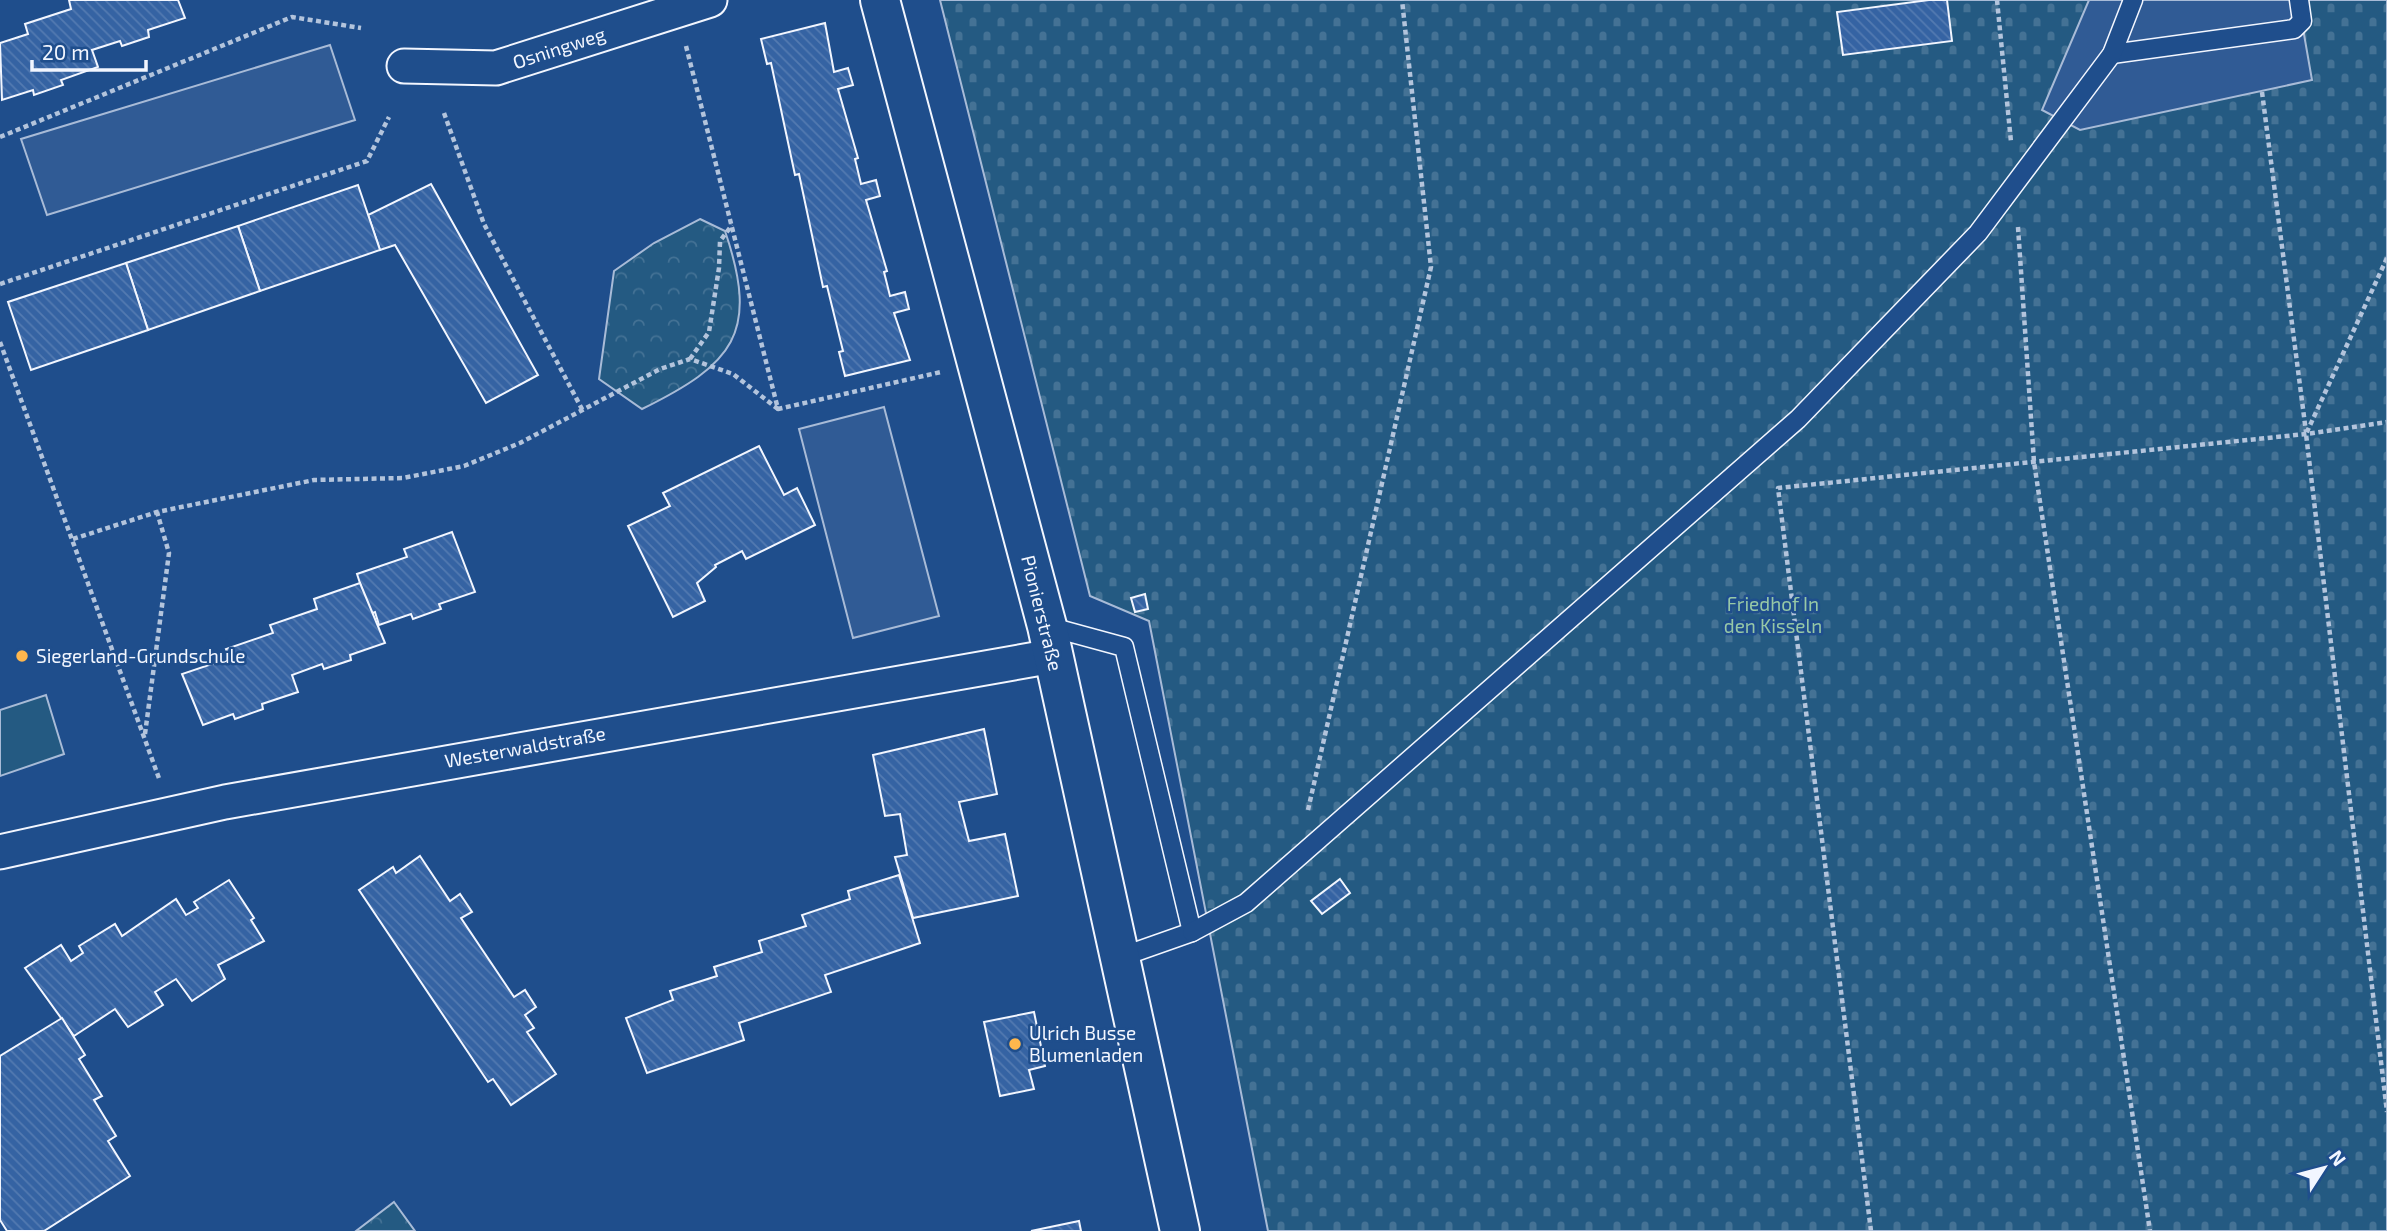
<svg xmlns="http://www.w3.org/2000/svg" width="2387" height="1231" font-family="'Exo 2',sans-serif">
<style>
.forest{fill:url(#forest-crowns);stroke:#a8bbd7;stroke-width:2}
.cemetery{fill:url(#cemetery-stones);stroke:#a8bbd7;stroke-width:2}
.pitch{fill:#245a82;stroke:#a8bbd7;stroke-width:2}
.parking{fill:#305b95;stroke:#a8bbd7;stroke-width:2}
.building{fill:url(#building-back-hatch);stroke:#f2f6ff;stroke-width:2}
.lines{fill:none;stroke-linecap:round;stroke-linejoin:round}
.lane-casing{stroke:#f2f6ff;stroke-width:21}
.street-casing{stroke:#f2f6ff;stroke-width:37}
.secondary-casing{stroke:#f2f6ff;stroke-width:42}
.path{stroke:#b3c4dc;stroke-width:4.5;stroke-dasharray:5 3.5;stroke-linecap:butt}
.lane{stroke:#1f4e8c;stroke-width:18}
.street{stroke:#1f4e8c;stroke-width:33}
.secondary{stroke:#1f4e8c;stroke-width:38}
.poi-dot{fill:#ffb74d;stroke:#1f4e8c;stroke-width:2.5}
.labels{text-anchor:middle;stroke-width:5;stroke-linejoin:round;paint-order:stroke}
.street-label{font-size:19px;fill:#f2f6ff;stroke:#1f4e8c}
.park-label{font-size:19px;fill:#97c8a6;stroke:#1f4e8c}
.poi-label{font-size:19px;fill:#f2f6ff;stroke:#1f4e8c;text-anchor:start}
</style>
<defs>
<pattern id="forest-crowns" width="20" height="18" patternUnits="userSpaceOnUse" patternTransform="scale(1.75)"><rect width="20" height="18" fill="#245a82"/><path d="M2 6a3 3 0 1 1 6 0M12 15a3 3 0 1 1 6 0" fill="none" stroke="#447295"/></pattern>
<pattern id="cemetery-stones" width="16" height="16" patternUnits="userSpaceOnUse" patternTransform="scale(1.75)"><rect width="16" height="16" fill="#245a82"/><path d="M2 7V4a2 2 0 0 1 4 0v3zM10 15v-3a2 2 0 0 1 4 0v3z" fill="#447295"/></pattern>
<pattern id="building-back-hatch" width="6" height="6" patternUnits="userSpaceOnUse" patternTransform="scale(1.75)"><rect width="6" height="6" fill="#3563a3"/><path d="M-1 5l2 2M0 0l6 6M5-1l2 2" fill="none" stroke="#537ab1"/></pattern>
</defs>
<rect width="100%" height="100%" fill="#1f4e8c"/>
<!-- forest -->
<g class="forest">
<path d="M 700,219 L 725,231 C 760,334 733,364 642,409 L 599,379 L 614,271 L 654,243 Z"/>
<polygon points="394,1202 415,1231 356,1231"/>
</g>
<!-- cemetery -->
<polygon class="cemetery" points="940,0 2387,0 2387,1231 1268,1231 1149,621 1090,596"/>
<!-- pitch -->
<polygon class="pitch" points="46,695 64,754 0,776 0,710"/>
<!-- parking -->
<g class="parking">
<polygon points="2089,0 2298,0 2312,80 2080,130 2042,110"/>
<polygon points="330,45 355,120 47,215 21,139"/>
<polygon points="884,407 939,616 853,638 799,429"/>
</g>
<!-- building -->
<g class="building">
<polygon points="69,0 178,0 185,18 148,30 149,37 122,46 120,41 92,50 98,67 61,80 63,85 34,95 33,90 2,100 0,43 28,34 25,24 71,9"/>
<polygon points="1929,0 1947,0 1952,41 1843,55 1837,12"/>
<polygon points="825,23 834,72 848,68 853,85 838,89 858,158 855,159 861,184 876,180 880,196 866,200 887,271 884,272 890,296 905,292 909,309 894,313 910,360 845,376 839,352 843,351 827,286 823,287 799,174 795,175 771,63 767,64 761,39"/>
<polygon points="431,184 538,375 486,403 395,245 380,250 368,215"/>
<polygon points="358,185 380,250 260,291 238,226"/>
<polygon points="238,226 260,291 148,330 126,263"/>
<polygon points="126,263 148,330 31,370 8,302"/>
<polygon points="759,446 784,495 797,488 815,525 746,559 742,551 715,565 716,567 697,583 705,601 673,617 628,526 670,506 663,493"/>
<polygon points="452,532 475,592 439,604 441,609 413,619 411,614 379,625 375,612 370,614 357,574 407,557 404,549"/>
<polygon points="360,583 385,643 350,655 351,660 324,669 322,664 292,675 298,692 262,704 263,709 235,719 233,714 203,725 182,674 230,658 226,649 273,633 270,625 317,609 314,599"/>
<polygon points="1145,594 1148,609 1135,612 1131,598"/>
<polygon points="984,729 997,794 959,802 969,841 1005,834 1018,896 913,918 895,857 907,855 900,814 885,816 873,755"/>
<polygon points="420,856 450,901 460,894 472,912 461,918 514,997 525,990 536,1007 525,1015 534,1028 527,1032 556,1074 511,1105 493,1079 488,1082 359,890 393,867 396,873"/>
<polygon points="899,875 920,943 825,975 831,992 739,1023 744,1040 647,1073 626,1018 673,1000 670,991 717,976 714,967 762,952 759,941 806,926 802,915 850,899 848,891"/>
<polygon points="1340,879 1350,893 1322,914 1311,901"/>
<polygon points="229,880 254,918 251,920 264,941 218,965 225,979 192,1001 176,979 155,992 163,1005 128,1027 115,1009 74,1036 25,968 61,945 71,961 83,953 79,946 115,924 122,936 176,899 186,915 198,908 194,902"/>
<polygon points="1034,1012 1045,1066 1029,1070 1034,1089 1000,1096 984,1022"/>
<polygon points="62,1018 85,1055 79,1059 102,1096 94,1100 116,1136 108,1141 130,1176 44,1231 7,1231 0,1220 0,1056"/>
<polygon points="1079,1221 1081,1231 1031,1231"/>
</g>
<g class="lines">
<defs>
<g id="lane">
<polyline points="2112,54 2294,29 2302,21 2299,0"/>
<polyline points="1047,626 1124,647 1192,932 1121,957"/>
<polyline points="1192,932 1246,903 1798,419 1978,233 2112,54 2133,0"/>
</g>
<g id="street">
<polyline points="404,66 496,68 710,0"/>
<polyline points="0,852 225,802 1053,656"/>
</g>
<polyline id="secondary" points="880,0 1047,626 1180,1231"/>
</defs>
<!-- lane casing -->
<use href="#lane" class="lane-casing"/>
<!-- street casing -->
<use href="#street" class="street-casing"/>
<!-- secondary casing -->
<use href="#secondary" class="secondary-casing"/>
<!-- path -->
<g class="path">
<polyline points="1997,0 2011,142"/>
<polyline points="686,46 778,409 941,372"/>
<polyline points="2262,92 2306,432"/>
<polyline points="444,113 484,224 583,411"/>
<polyline points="0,137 292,17 361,28"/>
<polyline points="2018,227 2034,462 2150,1231"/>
<polyline points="2387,258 2306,434 2387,1112"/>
<polyline points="0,284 367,161 389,117"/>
<polyline points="0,342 160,781"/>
<polyline points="690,359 709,332 719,268 720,241 732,225"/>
<polyline points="73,539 157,512 314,480 403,478 464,466 520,443 660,369 690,359 733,374 778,409"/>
<polyline points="145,734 169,553 157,512"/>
<polyline points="1308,810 1431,267 1402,0"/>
<polyline points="1871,1231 1778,488 2306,434 2387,422"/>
</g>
<!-- lane -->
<use href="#lane" class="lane"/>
<!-- street -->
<use href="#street" class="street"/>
<!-- secondary -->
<use href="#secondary" class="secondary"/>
</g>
<!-- markers -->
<g class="poi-dot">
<circle cx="22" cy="656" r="7"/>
<circle cx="1015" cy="1044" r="7"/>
</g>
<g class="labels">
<!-- street labels -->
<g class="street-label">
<text transform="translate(559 48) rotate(-18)" y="7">Osningweg</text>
<text transform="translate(1042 613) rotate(76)" y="7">Pionierstraße</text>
<text transform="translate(525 747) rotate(-10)" y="7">Westerwaldstraße</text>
</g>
<!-- park labels -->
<g class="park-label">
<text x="1773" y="611">Friedhof In<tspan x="1773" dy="22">den Kisseln</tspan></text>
</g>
<!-- poi labels -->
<g class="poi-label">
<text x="36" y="663">Siegerland-Grundschule</text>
<text x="1029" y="1040">Ulrich Busse<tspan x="1029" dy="22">Blumenladen</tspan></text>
</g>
</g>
<!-- north arrow -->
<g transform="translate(2324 1168) rotate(54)" stroke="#1f4e8c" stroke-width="5" paint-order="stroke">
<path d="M0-5L12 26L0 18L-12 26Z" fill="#f2f6ff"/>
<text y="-10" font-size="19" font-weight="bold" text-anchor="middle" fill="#f2f6ff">N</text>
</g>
<!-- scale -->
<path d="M32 60v10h114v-10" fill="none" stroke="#f2f6ff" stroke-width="3.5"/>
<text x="42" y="60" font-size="21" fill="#f2f6ff" stroke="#1f4e8c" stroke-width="5" paint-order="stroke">20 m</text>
</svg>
